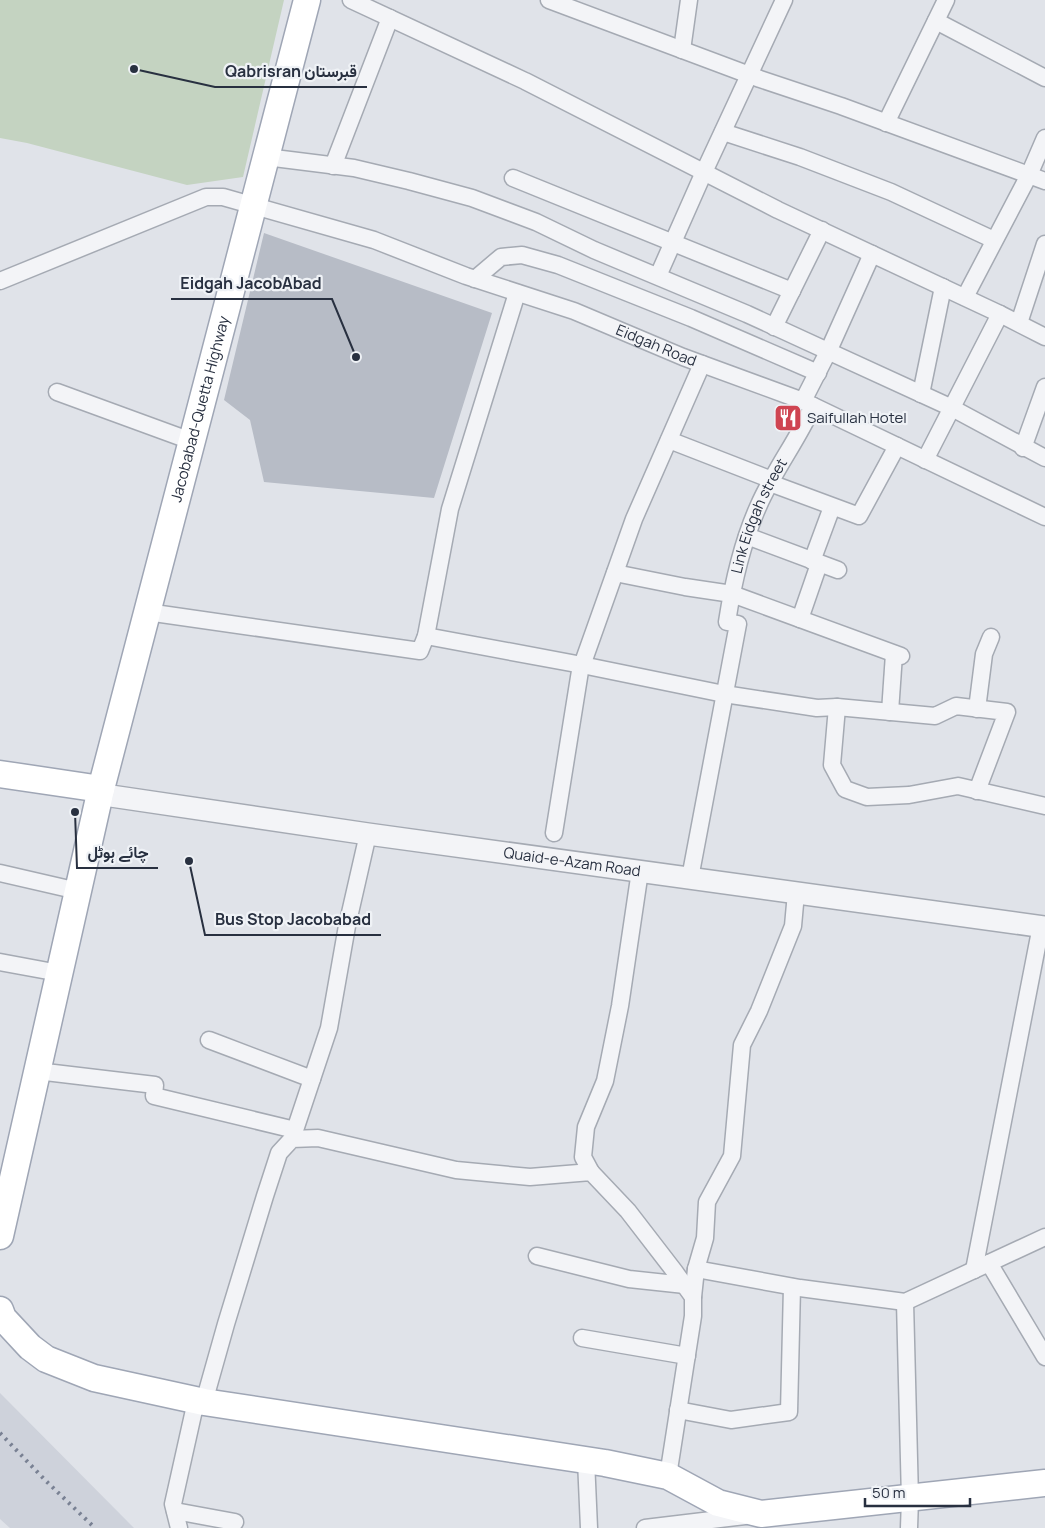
<svg xmlns="http://www.w3.org/2000/svg" width="1045" height="1528" font-family="Manrope,Vazirmatn,sans-serif">
<style>
.built{fill:#ced2db}
.green{fill:#c4d3c1}
.building{fill:#b7bcc6}
.lines{fill:none;stroke-linecap:round;stroke-linejoin:round}
.minor-casing{stroke:#a5aab3;stroke-width:19}
.tertiary-casing{stroke:#a5aab3;stroke-width:24}
.primary-casing{stroke:#9fa6b5;stroke-width:29}
.minor{stroke:#f3f4f7;stroke-width:16}
.tertiary{stroke:#f3f4f7;stroke-width:21}
.primary{stroke:#fff;stroke-width:26}
.rail{stroke:#798193;stroke-width:4;stroke-dasharray:2.5 5;stroke-linecap:butt}
.labels{text-anchor:middle;stroke-width:4.5;stroke-linejoin:round;paint-order:stroke}
.street-label{font-size:15px;fill:#283040;stroke:#eff2f6}
.poi-label{font-size:15px;fill:#283040;stroke:#eff2f6;text-anchor:start}
.leader{fill:none;stroke:#283040;stroke-width:2}
.callout-dot{fill:#283040;stroke:#eff2f6;stroke-width:2}
.callout-label{font-size:16px;text-anchor:middle;font-weight:bold;fill:#283040;stroke:#eff2f6;stroke-width:4.5;stroke-linejoin:round;paint-order:stroke}
</style>
<rect width="100%" height="100%" fill="#e0e3e9"/>
<!-- built -->
<polygon class="built" points="0,1393 134,1528 10,1528 0,1519"/>
<!-- green -->
<polygon class="green" points="0,0 284,0 243,177 187,185 27,143 0,138"/>
<!-- building -->
<polygon class="building" points="264,233 492,313 434,498 264,482 250,420 224,400"/>
<g class="lines">
<defs>
<g id="minor">
<polyline points="351,0 525,81 778,210 1000,314 1045,337"/>
<polyline points="549,0 760,79 841,106 1045,181"/>
<polyline points="936,21 1045,78"/>
<polyline points="682,50 689,0"/>
<polyline points="886,123 946,0"/>
<polyline points="723,132 800,157 891,192 994,240"/>
<polyline points="266,157 354,168 409,181 472,198 536,222 594,250 747,314 952,408 1045,458"/>
<polyline points="333,166 390,18"/>
<polyline points="513,178 792,291"/>
<polyline points="658,276 704,172 784,0"/>
<polyline points="475,279 501,257 522,255 558,265 691,318 818,373"/>
<path id="s1" d="M 0,281 L 206,197 L 223,197 L 374,240 L 466,276 L 574,311 L 683,357 L 803,401 L 1045,517"/>
<polyline points="965,297 1029,175 1045,138"/>
<polyline points="1019,323 1045,244"/>
<polyline points="774,327 822,230"/>
<polyline points="57,392 191,441"/>
<polyline points="921,394 943,287"/>
<polyline points="803,401 828,352 872,254"/>
<polyline points="669,440 772,480"/>
<polyline points="1023,448 1045,387"/>
<polyline points="925,460 1000,314"/>
<polyline points="770,483 859,516 897,446"/>
<polyline points="747,536 838,570"/>
<polyline points="812,561 832,507"/>
<polyline points="615,573 685,587 732,594 901,656"/>
<polyline points="147,612 420,651 426,636 450,509 517,293"/>
<polyline points="800,619 819,564"/>
<polyline points="426,636 582,665 724,694 817,708 837,707 935,716 956,706 1007,712 977,791"/>
<polyline points="837,707 832,765 845,789 867,797 909,795 958,786 1045,806"/>
<polyline points="977,709 984,654 991,637"/>
<polyline points="890,712 894,654"/>
<polyline points="554,833 580,671 634,519 702,364"/>
<polyline points="0,873 78,891"/>
<path id="s2" d="M 690,878 L 738,624 L 727,622 C 733,583 742,543 758,507 C 773,472 797,441 813,406"/>
<polyline points="0,962 59,973"/>
<polyline points="209,1040 312,1079"/>
<polyline points="37,1071 155,1085 154,1096 295,1130"/>
<polyline points="292,1139 329,1028 347,926 368,834"/>
<polyline points="591,1172 583,1157 586,1127 605,1081 620,1006 640,871"/>
<polyline points="537,1256 629,1279 685,1285"/>
<polyline points="989,1263 1045,1357"/>
<polyline points="696,1269 800,1288 905,1302 1045,1237"/>
<polyline points="974,1270 1041,926"/>
<polyline points="693,1297 696,1269 705,1238 707,1202 732,1156 742,1045 759,1011 793,926 796,893"/>
<polyline points="905,1302 910,1499 909,1528"/>
<polyline points="582,1338 687,1356"/>
<polyline points="204,1402 226,1324 265,1196 279,1153 292,1139 318,1138 456,1170 530,1177 591,1172 628,1211 675,1272 693,1297 693,1316 668,1476"/>
<polyline points="678,1410 731,1420 789,1412 792,1287"/>
<polyline points="586,1460 589,1528"/>
<polyline points="175,1511 235,1522"/>
<polyline points="179,1528 173,1504 196,1401"/>
<polyline points="645,1528 745,1516"/>
</g>
<g id="tertiary">
<path id="s3" d="M 101,789 L 111,796 L 368,834 L 1045,927"/>
</g>
<g id="primary">
<polyline points="0,774 101,789"/>
<path id="s4" d="M 0,1236 L 101,789 L 307,0"/>
<polyline points="0,1310 3,1318 30,1347 46,1359 94,1378 204,1402 605,1463 668,1476 718,1503 761,1514 1045,1483"/>
</g>
</defs>
<!-- minor casing -->
<use href="#minor" class="minor-casing"/>
<!-- tertiary casing -->
<use href="#tertiary" class="tertiary-casing"/>
<!-- primary casing -->
<use href="#primary" class="primary-casing"/>
<!-- minor -->
<use href="#minor" class="minor"/>
<!-- tertiary -->
<use href="#tertiary" class="tertiary"/>
<!-- primary -->
<use href="#primary" class="primary"/>
<!-- rail -->
<polyline class="rail" points="0,1433 45,1480 95,1528"/>
</g>
<!-- icons -->
<defs>
<symbol id="restaurant-square" viewBox="-11 -11 22 22"><rect x="-9" y="-9" width="18" height="18" rx="4" fill="#cf4451" stroke="#eff2f6"/><path d="M-5-6h1v4h1v-4h1v4h1v-4h1v5L-1.5 .5V6h-2V.5L-5-1ZM5-6V6H3V1.5H1.5Q1.5-4 5-6Z" fill="#fff"/></symbol>
</defs>
<g fill-rule="evenodd">
<use href="#restaurant-square" x="772" y="402" width="32" height="32"/>
</g>
<g class="labels">
<!-- street labels -->
<g class="street-label">
<text dy="5" stroke="none"><textPath href="#s1" startOffset="698">Eidgah Road</textPath></text>
<text dy="5" stroke="none"><textPath href="#s4" startOffset="851">Jacobabad-Quetta Highway</textPath></text>
<text dy="5" stroke="none"><textPath href="#s2" startOffset="381">Link Eidgah street</textPath></text>
<text dy="5" stroke="none"><textPath href="#s3" startOffset="478">Quaid-e-Azam Road</textPath></text>
</g>
<!-- poi labels -->
<g class="poi-label">
<text x="807" y="423">Saifullah Hotel</text>
</g>
</g>
<!-- callouts -->
<path class="leader" d="M134 69L215 87H367M356 357L332 299H171M75 812L77 868H158M189 861L205 935H381"/>
<g class="callout-dot">
<circle cx="134" cy="69" r="5"/>
<circle cx="356" cy="357" r="5"/>
<circle cx="75" cy="812" r="5"/>
<circle cx="189" cy="861" r="5"/>
</g>
<g class="callout-label">
<text x="291" y="77">Qabrisran قبرستان</text>
<text x="251" y="289">Eidgah JacobAbad</text>
<text x="118" y="858">چائے ہوٹل</text>
<text x="293" y="925">Bus Stop Jacobabad</text>
</g>
<!-- scale -->
<path d="M865 1498v8h105v-8" fill="none" stroke="#283040" stroke-width="2.5"/>
<text x="872" y="1498" font-size="15" fill="#283040" stroke="#eff2f6" stroke-width="4" paint-order="stroke">50 m</text>
</svg>
